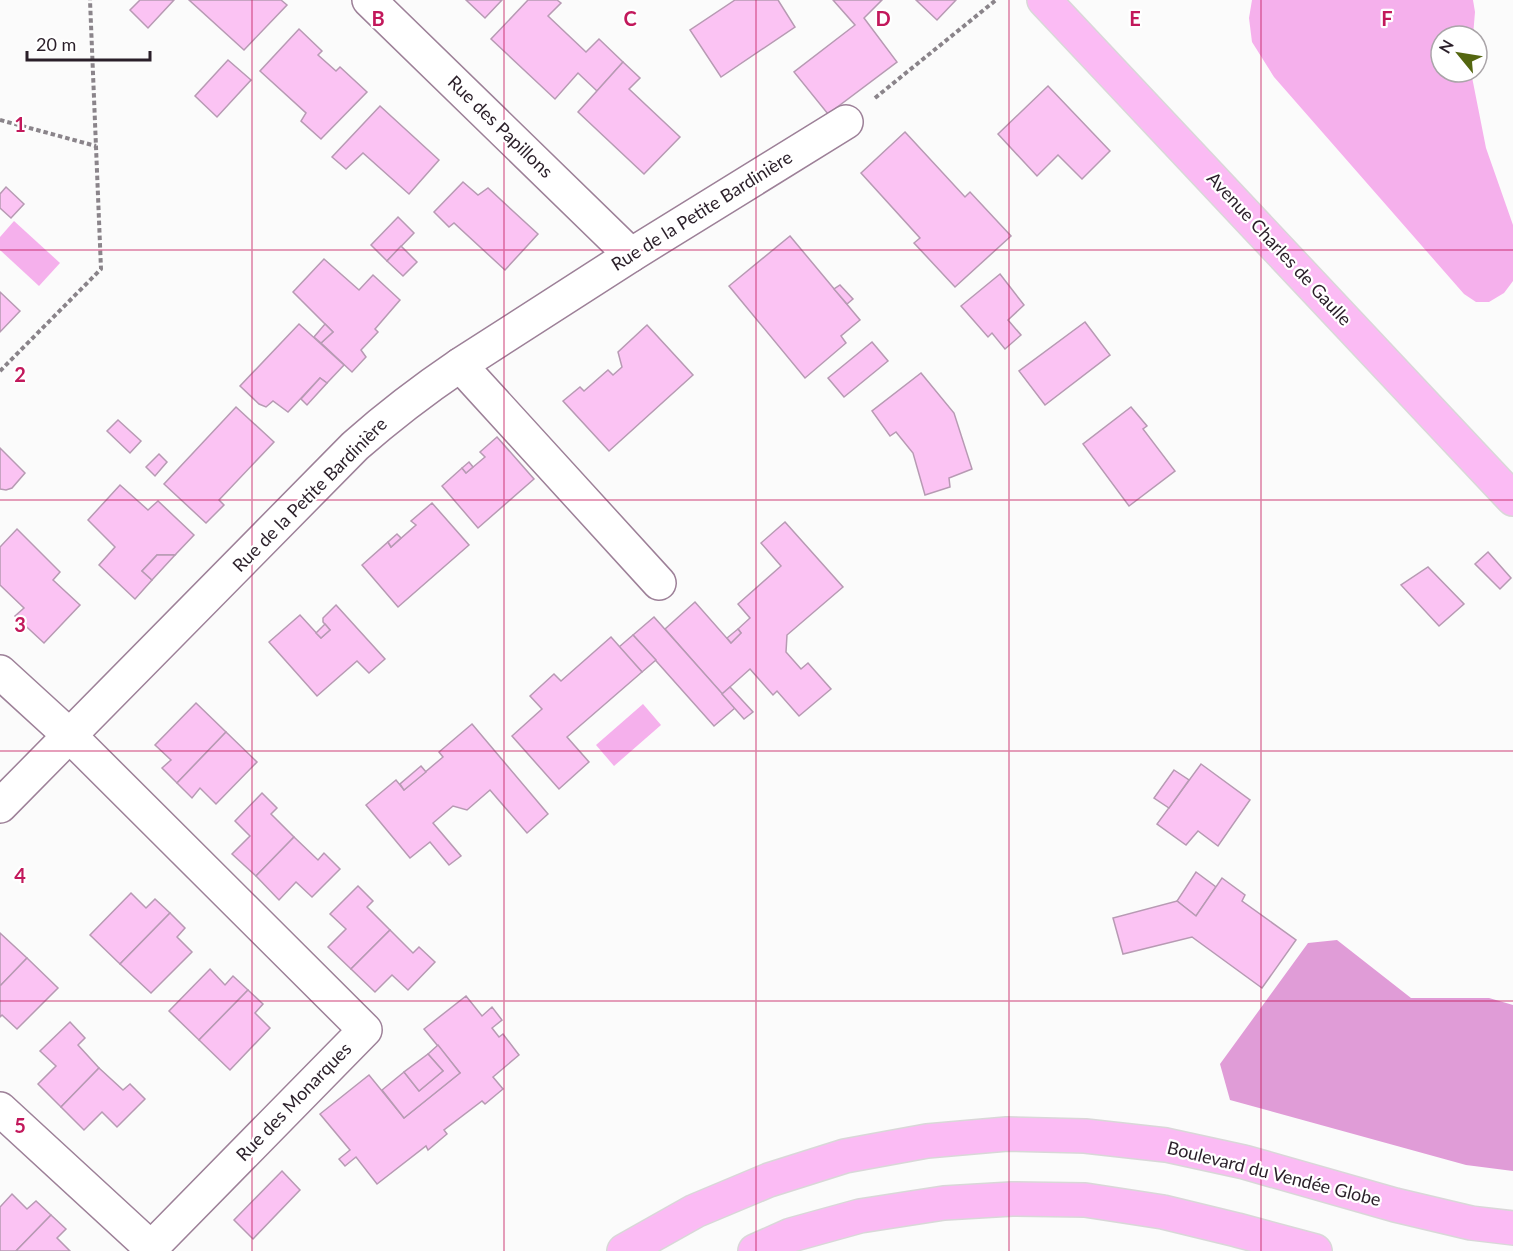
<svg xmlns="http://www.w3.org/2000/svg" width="1513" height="1251" font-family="Lato,sans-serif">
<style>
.forest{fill:#e09cd7}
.water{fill:#f5b0ec}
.building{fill:#fbc3f3;stroke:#b79ab3;stroke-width:1.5}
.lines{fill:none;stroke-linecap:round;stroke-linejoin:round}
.minor-casing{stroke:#9d8098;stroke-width:36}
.major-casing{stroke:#d9d7d8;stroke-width:36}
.path{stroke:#8a848a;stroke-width:4;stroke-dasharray:4.5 3;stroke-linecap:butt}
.minor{stroke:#fff;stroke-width:33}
.major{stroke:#fbbbf4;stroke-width:33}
.grid{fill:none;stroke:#c2185b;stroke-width:1.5;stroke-opacity:0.55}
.labels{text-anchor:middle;stroke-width:4.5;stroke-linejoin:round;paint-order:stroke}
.street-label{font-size:18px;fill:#2a1f29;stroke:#fff}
.grid-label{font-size:20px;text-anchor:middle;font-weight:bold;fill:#c2185b;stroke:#fff;stroke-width:4.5;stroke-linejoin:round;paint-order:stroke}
</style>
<rect width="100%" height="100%" fill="#fbfbfb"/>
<!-- forest -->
<polygon class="forest" points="1337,940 1411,998 1489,998 1513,1005 1513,1171 1466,1165 1230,1100 1220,1064 1308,943"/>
<!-- water -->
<g class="water">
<polygon points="1252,0 1473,0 1475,12 1473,36 1441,36 1441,72 1471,72 1486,148 1513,225 1513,281 1504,293 1489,302 1476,302 1464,294 1274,77 1252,42 1249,18"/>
<polygon points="14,221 60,263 39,286 0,250 0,237"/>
<polygon points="643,704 661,725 614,766 596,745"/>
</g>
<!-- building -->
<g class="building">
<polygon points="140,0 174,0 148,28 130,10"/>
<polygon points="189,0 281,0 287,5 244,50"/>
<polygon points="466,0 502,0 485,18"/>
<polygon points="528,0 557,0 561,3 548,16 586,52 599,39 623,62 597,91 578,73 555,99 491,39"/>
<polygon points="735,0 778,0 795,27 721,77 690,30"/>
<polygon points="833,0 882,0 864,18 897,62 828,114 794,72 855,25"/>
<polygon points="916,0 956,0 937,20"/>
<polygon points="299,29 322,51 318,55 336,71 340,67 367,92 321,139 301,121 306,113 260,71"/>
<polygon points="228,60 251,80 217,117 195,96"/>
<polygon points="623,62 640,78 629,89 680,137 644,174 578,112"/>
<polygon points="1048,86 1110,151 1082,179 1058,155 1037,176 998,134"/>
<polygon points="380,106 439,160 409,194 363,153 346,169 332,157"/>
<polygon points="905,132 965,197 970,192 1011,236 955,287 914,243 920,238 861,173"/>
<polygon points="463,182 478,195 488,188 538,234 505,270 454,223 449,227 434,212"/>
<polygon points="6,187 24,204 11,218 0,208 0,194"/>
<polygon points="398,217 414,233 387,261 371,245"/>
<polygon points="790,236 860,320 841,336 846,343 805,378 729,286"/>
<polygon points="401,246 417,262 403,276 387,261"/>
<polygon points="324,259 359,290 373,275 400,300 375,329 378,332 361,350 366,357 352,372 321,343 333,332 293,292"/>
<polygon points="1000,274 1024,305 1008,320 1021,335 1005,349 992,333 988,337 961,306"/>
<polygon points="840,285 853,299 847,304 834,289"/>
<polygon points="0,292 20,311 0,332"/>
<polygon points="1085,322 1110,355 1045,405 1019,371"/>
<polygon points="299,324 344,365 327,383 320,378 288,412 273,401 266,407 259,404 240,386"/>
<polygon points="325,324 333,332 321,343 314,337"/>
<polygon points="647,325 693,375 609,451 563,401 580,387 584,391 608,370 613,375 622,367 618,352"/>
<polygon points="872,342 888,361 844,397 828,378"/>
<polygon points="921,373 954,413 972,469 949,478 950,487 925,495 913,453 896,432 890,436 872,411"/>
<polygon points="320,378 327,383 307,405 301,399"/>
<polygon points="236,407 274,442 219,500 224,505 206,523 164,484"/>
<polygon points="1131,407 1147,426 1143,429 1175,471 1129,506 1083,444"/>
<polygon points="118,420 141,441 130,453 107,431"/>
<polygon points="497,437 534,479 478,528 442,486 462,468 466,473 485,457 480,452"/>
<polygon points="0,448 25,473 12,488 6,490 0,489"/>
<polygon points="159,454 167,462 155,476 146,467"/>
<polygon points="469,462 473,467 466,473 462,468"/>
<polygon points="120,485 148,510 158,501 194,535 175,555 157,555 142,571 152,580 135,599 99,565 115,547 88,520"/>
<polygon points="432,503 469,545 398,607 362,565 388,542 391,547 416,525 411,521"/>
<polygon points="785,522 843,587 787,635 786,652 801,669 808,663 831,689 799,716 777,691 773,695 750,669 722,694 665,629 695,602 731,643 741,633 738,629 750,618 738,604 781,566 761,543"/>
<polygon points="17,529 60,572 53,580 80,605 44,643 15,616 24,608 0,585 0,547"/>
<polygon points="397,534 401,538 391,547 388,542"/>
<polygon points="1488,552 1511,578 1500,589 1475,564"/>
<polygon points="157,555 175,555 152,580 142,571"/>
<polygon points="1428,567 1464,604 1439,626 1401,585"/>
<polygon points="336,605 385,659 369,673 357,661 317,696 269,642 300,615 321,638 330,630 323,622 323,618"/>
<polygon points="654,617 735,708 714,726 633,635"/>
<polygon points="325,624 330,630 321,638 316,633"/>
<polygon points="738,629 741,633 731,643 727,638"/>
<polygon points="633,635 656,660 642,672 619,647"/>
<polygon points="611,637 642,672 567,737 589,762 559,789 512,736 542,709 530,696 554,674 561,681"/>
<polygon points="730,687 753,712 744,719 722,694"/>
<polygon points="196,703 226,732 177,783 162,768 171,760 155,745"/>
<polygon points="472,724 548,814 527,833 490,790 467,810 453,806 433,823 461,856 449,865 430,842 410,858 366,805 396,780 404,790 443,757 439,752"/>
<polygon points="226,732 257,762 216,804 200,788 192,798 177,783"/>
<polygon points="1201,764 1250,800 1218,846 1198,831 1186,845 1157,824"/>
<polygon points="421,766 426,772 404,790 400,784"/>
<polygon points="1174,770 1189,780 1169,808 1154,798"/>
<polygon points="262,793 277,808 271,814 294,837 256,876 232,854 250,836 235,821"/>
<polygon points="294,837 318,860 324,853 340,869 312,897 296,882 279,900 256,876"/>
<polygon points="1196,872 1216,887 1196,916 1177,901"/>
<polygon points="1222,878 1245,895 1242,901 1296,940 1262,988 1192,937 1123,954 1113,918 1177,901 1196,916"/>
<polygon points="358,886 373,901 367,907 390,930 351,969 328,947 346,929 330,914"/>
<polygon points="131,893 146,908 155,899 170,913 120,964 90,935"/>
<polygon points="170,913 185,928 177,937 192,952 151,993 120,964"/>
<polygon points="390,930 413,953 419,947 435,962 408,990 392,975 375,992 351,969"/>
<polygon points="0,933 27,958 0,986"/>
<polygon points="27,958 58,988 17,1029 2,1015 0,1017 0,986"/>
<polygon points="210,969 225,985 233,976 248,990 199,1040 169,1011"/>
<polygon points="248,990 263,1004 255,1013 270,1028 230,1070 199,1040"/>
<polygon points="466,996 482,1016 492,1007 502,1020 492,1028 499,1037 503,1034 519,1055 493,1077 503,1089 485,1104 482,1101 444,1130 447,1134 428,1150 426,1146 377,1184 356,1157 345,1166 339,1159 350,1150 320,1114 369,1075 404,1118 460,1073 424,1029"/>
<polygon points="70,1022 85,1038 78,1045 99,1068 61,1107 38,1084 56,1066 40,1051"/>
<polygon points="438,1045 460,1073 404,1118 382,1090 404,1072 419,1091 443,1071 428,1054"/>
<polygon points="428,1054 443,1071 419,1091 404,1072"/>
<polygon points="99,1068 123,1090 130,1084 145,1099 117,1127 102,1112 84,1130 61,1107"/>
<polygon points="282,1171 300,1190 253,1239 234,1220"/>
<polygon points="12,1194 27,1209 36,1201 51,1215 16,1251 0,1251 0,1207"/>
<polygon points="51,1215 66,1229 57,1238 70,1251 16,1251"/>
</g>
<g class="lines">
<defs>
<g id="minor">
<polyline points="369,0 631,255"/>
<polyline points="460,365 659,583"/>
<polyline points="0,672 70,736 365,1030 151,1248 0,1109"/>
<path d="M 0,806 L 355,446 C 389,416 423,390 460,365 L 631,255 L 846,122"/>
</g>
<g id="major">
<polyline points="1044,0 1513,499"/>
<polyline points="624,1251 695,1211 769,1180 845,1156 927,1141 1007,1134 1085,1136 1166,1145 1244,1162 1395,1205 1471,1223 1513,1228"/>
<polyline points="755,1251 791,1235 860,1216 944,1203 1012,1199 1085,1200 1163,1212 1237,1230 1315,1251"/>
</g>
</defs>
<!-- minor casing -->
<use href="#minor" class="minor-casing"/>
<!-- major casing -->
<use href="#major" class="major-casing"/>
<!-- path -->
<g class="path">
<polyline points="875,98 996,0"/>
<polyline points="0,120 96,146"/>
<polyline points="0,371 101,269 90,0"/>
</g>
<!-- minor -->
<use href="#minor" class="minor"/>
<!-- major -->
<use href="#major" class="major"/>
</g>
<!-- grid -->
<path class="grid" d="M 252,0 L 252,1251M 504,0 L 504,1251M 756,0 L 756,1251M 1009,0 L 1009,1251M 1261,0 L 1261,1251M 0,250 L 1513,250M 0,500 L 1513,500M 0,751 L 1513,751M 0,1001 L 1513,1001"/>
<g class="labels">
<!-- street labels -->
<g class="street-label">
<text transform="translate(500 127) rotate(44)" y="6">Rue des Papillons</text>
<text transform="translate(702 211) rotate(-32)" y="6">Rue de la Petite Bardinière</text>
<text transform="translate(1279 249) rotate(47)" y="6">Avenue Charles de Gaulle</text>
<text transform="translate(310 495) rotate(-45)" y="6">Rue de la Petite Bardinière</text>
<text transform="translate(294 1102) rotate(-46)" y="6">Rue des Monarques</text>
<text transform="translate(1274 1174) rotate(14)" y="6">Boulevard du Vendée Globe</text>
</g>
</g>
<g class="grid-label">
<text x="378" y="26">B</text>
<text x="630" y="26">C</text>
<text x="883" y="26">D</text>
<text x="1135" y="26">E</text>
<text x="1387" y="26">F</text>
<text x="20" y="132">1</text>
<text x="20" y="382">2</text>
<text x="20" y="632">3</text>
<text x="20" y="883">4</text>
<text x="20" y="1133">5</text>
</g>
<!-- north arrow -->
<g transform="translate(1459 54) rotate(300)"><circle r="28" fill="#ffffff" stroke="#aaa5a9" stroke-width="1.5"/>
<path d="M0-4.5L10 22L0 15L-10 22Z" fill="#546610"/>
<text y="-9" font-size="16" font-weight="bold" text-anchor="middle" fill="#2a1f29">N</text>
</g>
<!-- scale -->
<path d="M27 51v9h123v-9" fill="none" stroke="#2a1f29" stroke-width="3"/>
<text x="36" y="51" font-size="18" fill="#2a1f29" stroke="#ffffff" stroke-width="4.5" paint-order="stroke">20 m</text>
</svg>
